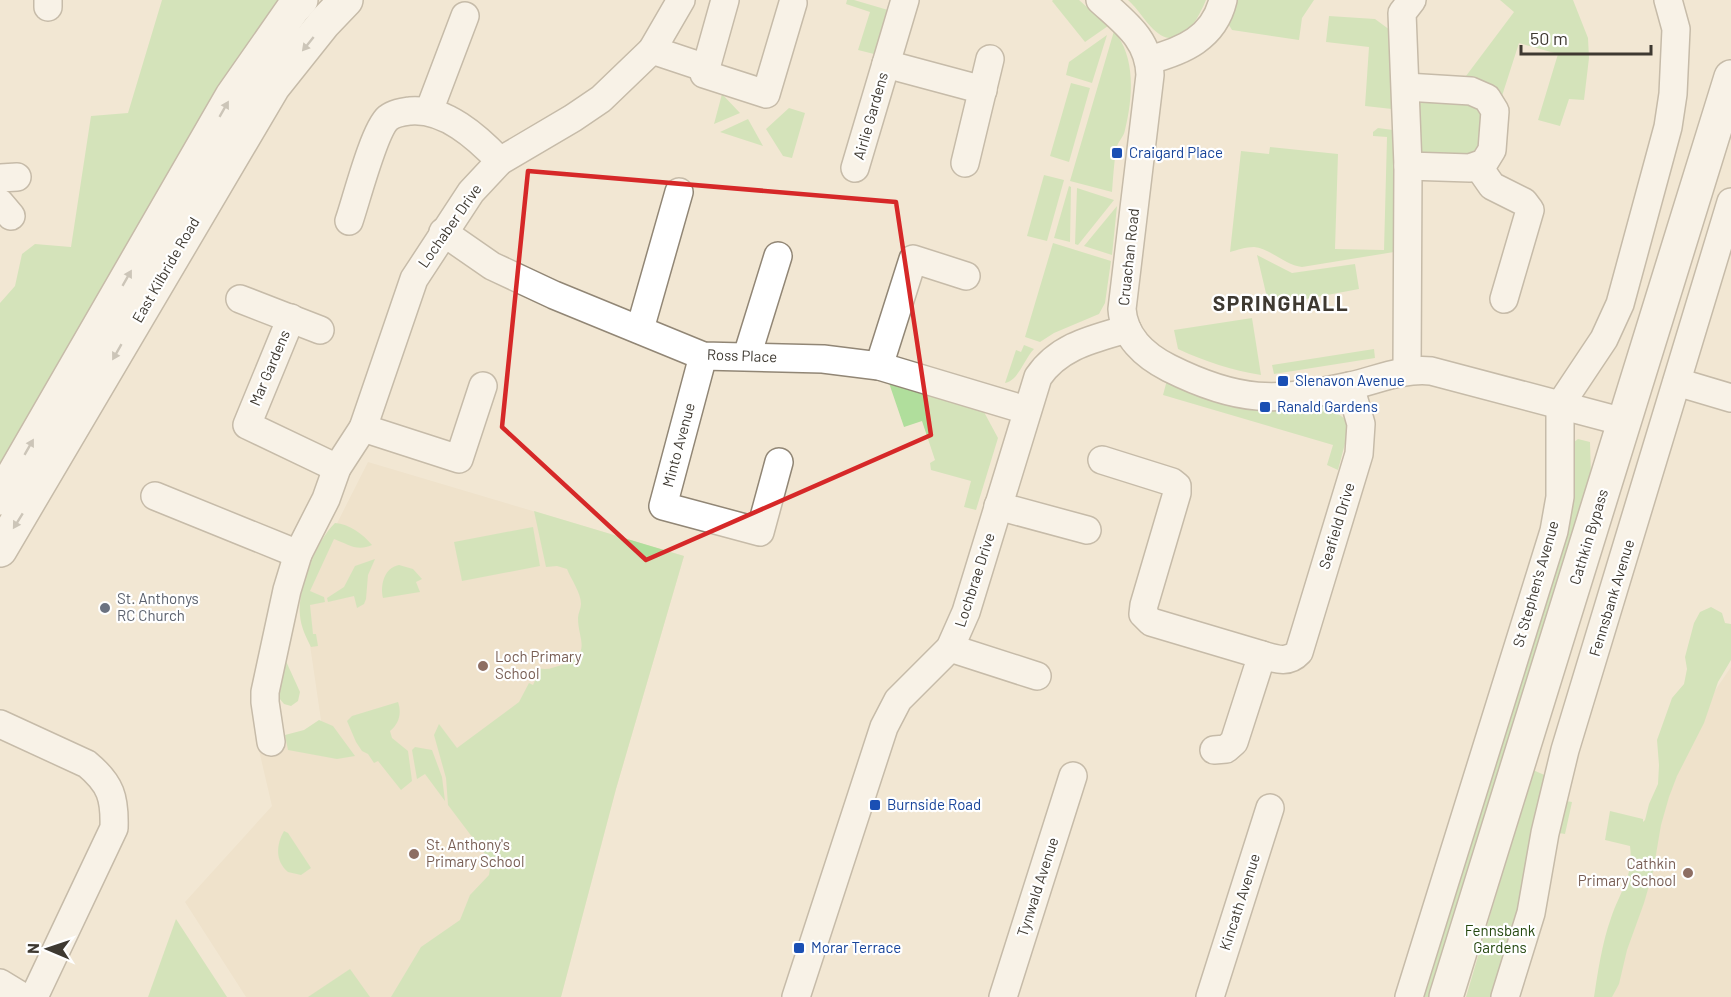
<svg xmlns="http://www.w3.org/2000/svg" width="1731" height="997" font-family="Barlow,sans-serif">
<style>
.built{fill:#eadbc1}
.green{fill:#b0de9c}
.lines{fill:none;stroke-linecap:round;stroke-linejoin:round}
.minor-casing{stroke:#918675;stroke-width:30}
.major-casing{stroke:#918675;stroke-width:36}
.minor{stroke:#fff;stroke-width:27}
.major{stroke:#fff;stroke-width:33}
.oneway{fill:#9e9c98}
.marked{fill:none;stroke:#d62828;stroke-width:4.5;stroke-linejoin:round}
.transit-dot{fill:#1a4fb4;stroke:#fff;stroke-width:2}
.worship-dot{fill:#6b7280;stroke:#fff;stroke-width:2}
.education-dot{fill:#8d6e63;stroke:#fff;stroke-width:2}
.labels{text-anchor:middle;stroke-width:4.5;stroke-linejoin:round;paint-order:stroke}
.street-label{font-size:15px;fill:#3e3931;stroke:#fff}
.transit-label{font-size:15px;fill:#164399;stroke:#fff;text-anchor:start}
.worship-label{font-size:15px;fill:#5b616d;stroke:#fff;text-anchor:start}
.education-label{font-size:15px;fill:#785e54;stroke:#fff;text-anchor:start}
.park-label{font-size:15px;fill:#24470e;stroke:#fff}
.district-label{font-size:21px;font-weight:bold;letter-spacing:1.5px;fill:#3e3931;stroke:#fff}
</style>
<rect width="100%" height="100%" fill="#f2e7d3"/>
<!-- built -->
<g class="built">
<polygon points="368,462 684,556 616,789 561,997 246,997 185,902 272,806 258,746 322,727 304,604 318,561"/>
<polygon points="1731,667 1731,997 1608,997 1659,822 1702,710"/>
</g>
<!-- green -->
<g class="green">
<polygon points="162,0 279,0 206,108 0,466 0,303 15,286 22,254 35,244 71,247 91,116 128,113"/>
<polygon points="847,0 854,0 888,10 874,54 858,50 870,12 846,4"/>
<polygon points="1053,0 1079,0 1108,26 1085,42 1052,1"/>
<path d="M 1128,0 L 1206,0 C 1197,21 1180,55 1153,29 C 1144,20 1138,9 1128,0 Z"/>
<polygon points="1234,0 1314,0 1302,18 1299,40 1232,30 1227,22"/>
<polygon points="1500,0 1573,0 1588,38 1589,58 1584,100 1569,99 1560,126 1538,120 1558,54 1519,43 1501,99 1463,80 1514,12"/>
<polygon points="1329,16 1375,19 1390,30 1392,109 1365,106 1369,47 1326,42"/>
<path d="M 1114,31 C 1136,57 1133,98 1125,130 C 1124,137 1117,142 1116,150 C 1114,164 1113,178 1112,192 L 1070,181 Z"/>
<polygon points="1107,35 1092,83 1066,75 1069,62"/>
<polygon points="1071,83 1090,88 1069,162 1050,156"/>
<polygon points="722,94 740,113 714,124"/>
<polygon points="1422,101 1469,101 1485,112 1477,157 1424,156 1421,153 1418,106"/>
<polygon points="789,108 805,113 792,158 783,156 766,129"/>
<polygon points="748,119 763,146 720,132"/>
<path d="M 1378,128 L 1393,130 L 1394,252 L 1302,267 C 1284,265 1270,248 1254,247 C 1246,247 1237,250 1230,252 L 1241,151 L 1269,154 L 1270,147 L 1338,154 L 1335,249 L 1384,250 L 1387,137 L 1373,136 L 1373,132 Z"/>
<polygon points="1044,175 1064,180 1047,241 1027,236"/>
<polygon points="1069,186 1071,187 1070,242 1054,238"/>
<polygon points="1077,188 1114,200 1078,245 1075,244"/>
<polygon points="1117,206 1112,255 1084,246"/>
<polygon points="1053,243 1111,261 1105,303 1099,314 1054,333 1040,342 1025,337"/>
<polygon points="1257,255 1292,273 1355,264 1359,289 1269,306"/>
<path d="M 1252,318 L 1261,375 C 1231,370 1206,362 1178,349 L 1174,330 Z"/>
<path d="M 1024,345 L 1034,349 C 1024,359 1019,380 1005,383 L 1016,350 L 1021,352 Z"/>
<polygon points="1374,349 1375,358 1274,374 1272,365"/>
<polygon points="1167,380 1321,400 1346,420 1347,436 1338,470 1327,465 1333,445 1163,395"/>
<polygon points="889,383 984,412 998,438 976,510 964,507 971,481 931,470 930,463 935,460 922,421 904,427"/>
<polygon points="1578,439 1590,442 1591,475 1430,997 1420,997 1570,445"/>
<path d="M 534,511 L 684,556 L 616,789 L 561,997 L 391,997 L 421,947 L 460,920 L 470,895 L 489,875 L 491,862 L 448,805 L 446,778 L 434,735 L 439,724 L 457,748 L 519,702 L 529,683 L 533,685 L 538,674 L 535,672 L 539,668 C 547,671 554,667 562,665 C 593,654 578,640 578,618 C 578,613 581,609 581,604 C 581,593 571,579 567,569 L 557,566 L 546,567 Z"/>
<path d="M 335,523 C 349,524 363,534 372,545 C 357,552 348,544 334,539 L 310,591 L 324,597 L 325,602 L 310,605 L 313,634 L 316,634 L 318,646 L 311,647 C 306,637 301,627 300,616 C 297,589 316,541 335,523 Z"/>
<polygon points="533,527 540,566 462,581 454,542"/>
<polygon points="375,559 368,575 366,599 364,604 357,608 354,596 328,602 327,598 344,587 355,566"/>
<path d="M 399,565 L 413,569 L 422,579 L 416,582 L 420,592 L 383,598 C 380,585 384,568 399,565 Z"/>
<path d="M 1711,607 L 1722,613 L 1725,623 L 1731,624 L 1731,660 L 1718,682 L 1704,723 L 1677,776 L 1669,797 L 1661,825 L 1653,872 L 1644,903 L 1627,950 L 1619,984 L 1612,997 L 1594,997 C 1598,971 1602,943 1611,918 C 1620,891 1634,876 1630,846 L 1605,840 L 1610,811 L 1643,819 L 1643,822 L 1645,820 L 1649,804 L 1658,784 L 1659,765 L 1657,740 L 1672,698 L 1684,684 L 1687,669 L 1685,657 L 1694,623 L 1700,612 Z"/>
<polygon points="285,659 300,692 298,701 291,706 284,704 279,698"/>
<path d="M 398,702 C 402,713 399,724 390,731 L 392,738 L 408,751 L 412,781 L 401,790 L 378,761 L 374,763 L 368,754 L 362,751 L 356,742 L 347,721 L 352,716 Z"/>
<polygon points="319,720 333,726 355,756 337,759 288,750 285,735 304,730"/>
<polygon points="415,747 432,750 442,777 445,801 425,774 417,779 412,750"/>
<polygon points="1533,770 1549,777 1528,892 1497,997 1466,997"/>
<polygon points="1566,801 1572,802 1565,834 1559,833"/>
<path d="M 284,831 L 288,833 L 311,868 L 301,875 L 288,872 C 275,861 276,845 284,831 Z"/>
<polygon points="176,919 227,997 148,997"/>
<polygon points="350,969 370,997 308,997"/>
</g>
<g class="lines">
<defs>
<g id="minor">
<path d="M 1100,0 C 1125,23 1149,39 1150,75 L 1122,309 C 1124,337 1145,356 1169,368 C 1239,403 1275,402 1350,386 C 1377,380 1403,368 1431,371 L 1624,422"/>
<polyline points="48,7 48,0"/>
<polyline points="652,50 706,68 704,74 766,94 793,3"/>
<path d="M 1149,60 C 1183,51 1214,38 1223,0"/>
<polyline points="886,64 983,90"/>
<polyline points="706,68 725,0"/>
<polyline points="1406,87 1471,91 1487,98 1495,111 1492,150 1484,163 1470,168 1408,166"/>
<polyline points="429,111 465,16"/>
<polyline points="965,163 990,59"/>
<polyline points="1478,166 1492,186 1524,202 1530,210 1504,299"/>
<polyline points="855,168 905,0"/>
<polyline points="0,178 17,177"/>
<polyline points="0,203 11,216"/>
<path d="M 349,221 C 356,201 374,130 388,118 C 394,113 403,112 410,111 C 445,108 477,137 500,161"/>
<polyline points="443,232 492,266 554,295 703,356 823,359 879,366 1026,410"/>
<polyline points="240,299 320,330"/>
<polyline points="291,318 247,425 337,468"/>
<polyline points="640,329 679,192"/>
<polyline points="703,356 663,506 760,532 779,462"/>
<polyline points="747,356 778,256"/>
<polyline points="879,366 913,259 966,276"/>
<polyline points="1407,371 1408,166 1402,13 1412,0"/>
<polyline points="1677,382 1731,398"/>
<polyline points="363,428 459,459 483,386"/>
<path d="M 1102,460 L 1172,482 L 1177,486 L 1177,493 L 1144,605 L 1143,614 L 1151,622 L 1262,655 C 1276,659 1288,664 1299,652 L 1359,454 L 1361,424 L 1350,386"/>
<polyline points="155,496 298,554"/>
<polyline points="998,506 1087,530"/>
<polyline points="950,648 1037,676"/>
<path d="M 0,724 L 87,764 C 111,784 115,798 114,828 L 34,997"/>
<polyline points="271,742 265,702 265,692 287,590 298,554 326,499 337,468 363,428 414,279 471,192 500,161 573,118 601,99 652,50 681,0"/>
<polyline points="1214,750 1226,749 1234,742 1262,655"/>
<polyline points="0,983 23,997"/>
<path d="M 796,997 L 884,727 L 898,700 L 950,648 L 966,612 L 1038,377 C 1059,346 1093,339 1127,329"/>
<polyline points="1003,997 1073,776"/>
<polyline points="1210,997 1270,808"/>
<polyline points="1409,997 1554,531 1560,497 1560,405 1604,339 1620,304 1668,127 1673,94 1676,29 1668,0"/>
<polyline points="1505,997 1531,913 1545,833 1565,750 1731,202"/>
</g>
<g id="major">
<polyline points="0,498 232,96 292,10 301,0"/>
<polyline points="0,550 273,87 324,23 346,0"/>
<polyline points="1446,997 1731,77"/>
</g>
</defs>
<!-- minor casing -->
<use href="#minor" class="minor-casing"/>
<!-- major casing -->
<use href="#major" class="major-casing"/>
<!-- minor -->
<use href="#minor" class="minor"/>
<!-- major -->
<use href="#major" class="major"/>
</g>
<!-- one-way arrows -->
<defs><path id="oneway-solid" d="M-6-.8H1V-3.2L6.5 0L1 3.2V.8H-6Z" transform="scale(1.5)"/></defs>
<g class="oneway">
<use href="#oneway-solid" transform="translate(308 44) rotate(129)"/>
<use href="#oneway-solid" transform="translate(224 109) rotate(-60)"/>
<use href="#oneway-solid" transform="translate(127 278) rotate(-60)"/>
<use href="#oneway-solid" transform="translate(117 352) rotate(120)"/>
<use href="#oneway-solid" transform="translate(29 447) rotate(-60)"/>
<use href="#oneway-solid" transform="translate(18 521) rotate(122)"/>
</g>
<!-- marked area -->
<path d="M0 0H1731V997H0ZM 528,171 L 896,202 L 931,435 L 646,560 L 502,427 Z" fill="#f2e7d3" fill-opacity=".55" fill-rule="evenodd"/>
<path class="marked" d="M 528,171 L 896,202 L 931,435 L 646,560 L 502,427 Z"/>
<!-- markers -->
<g class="transit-dot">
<rect x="1111" y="147" width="12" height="12" rx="3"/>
<rect x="1277" y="375" width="12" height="12" rx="3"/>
<rect x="1259" y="401" width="12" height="12" rx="3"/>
<rect x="869" y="799" width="12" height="12" rx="3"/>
<rect x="793" y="942" width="12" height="12" rx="3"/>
</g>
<circle class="worship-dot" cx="105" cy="608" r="6"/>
<g class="education-dot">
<circle cx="483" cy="666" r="6"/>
<circle cx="414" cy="854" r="6"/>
<circle cx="1688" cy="873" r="6"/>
</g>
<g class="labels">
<!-- street labels -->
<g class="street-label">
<text transform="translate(871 116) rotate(-74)" y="5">Airlie Gardens</text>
<text transform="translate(450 226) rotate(-55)" y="5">Lochaber Drive</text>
<text transform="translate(1129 257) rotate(-84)" y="5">Cruachan Road</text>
<text transform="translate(166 270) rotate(-60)" y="5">East Kilbride Road</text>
<text transform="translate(742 356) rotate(2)" y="5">Ross Place</text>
<text transform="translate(270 368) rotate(-67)" y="5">Mar Gardens</text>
<text transform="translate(679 445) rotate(-75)" y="5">Minto Avenue</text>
<text transform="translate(1337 526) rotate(-73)" y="5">Seafield Drive</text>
<text transform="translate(1589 537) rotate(-73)" y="5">Cathkin Bypass</text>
<text transform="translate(975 580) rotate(-72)" y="5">Lochbrae Drive</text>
<text transform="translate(1536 584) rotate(-74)" y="5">St Stephen's Avenue</text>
<text transform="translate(1612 598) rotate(-73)" y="5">Fennsbank Avenue</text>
<text transform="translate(1038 887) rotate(-72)" y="5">Tynwald Avenue</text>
<text transform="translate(1240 902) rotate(-72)" y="5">Kincath Avenue</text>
</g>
<!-- transit labels -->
<g class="transit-label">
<text x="1129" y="158">Craigard Place</text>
<text x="1295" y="386">Slenavon Avenue</text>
<text x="1277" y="412">Ranald Gardens</text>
<text x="887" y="810">Burnside Road</text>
<text x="811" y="953">Morar Terrace</text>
</g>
<!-- worship labels -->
<g class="worship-label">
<text x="117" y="604">St. Anthonys<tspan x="117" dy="17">RC Church</tspan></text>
</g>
<!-- education labels -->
<g class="education-label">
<text x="495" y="662">Loch Primary<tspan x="495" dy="17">School</tspan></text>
<text x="426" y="850">St. Anthony's<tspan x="426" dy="17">Primary School</tspan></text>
<text x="1676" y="869" text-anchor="end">Cathkin<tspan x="1676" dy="17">Primary School</tspan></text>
</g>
<!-- park labels -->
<g class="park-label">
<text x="1500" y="936">Fennsbank<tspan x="1500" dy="17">Gardens</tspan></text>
</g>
<!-- district labels -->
<g class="district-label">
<text x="1281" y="311">SPRINGHALL</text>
</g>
</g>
<!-- north arrow -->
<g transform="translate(48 949) rotate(272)" stroke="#ffffff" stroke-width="4.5" paint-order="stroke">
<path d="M0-4.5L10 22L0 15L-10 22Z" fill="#3e3931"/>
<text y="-9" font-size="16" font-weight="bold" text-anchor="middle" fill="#3e3931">N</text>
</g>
<!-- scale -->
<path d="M1521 45v9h130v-9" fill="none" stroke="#3e3931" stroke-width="3"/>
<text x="1530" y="45" font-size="18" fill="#3e3931" stroke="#ffffff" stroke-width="4.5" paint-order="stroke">50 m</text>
</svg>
